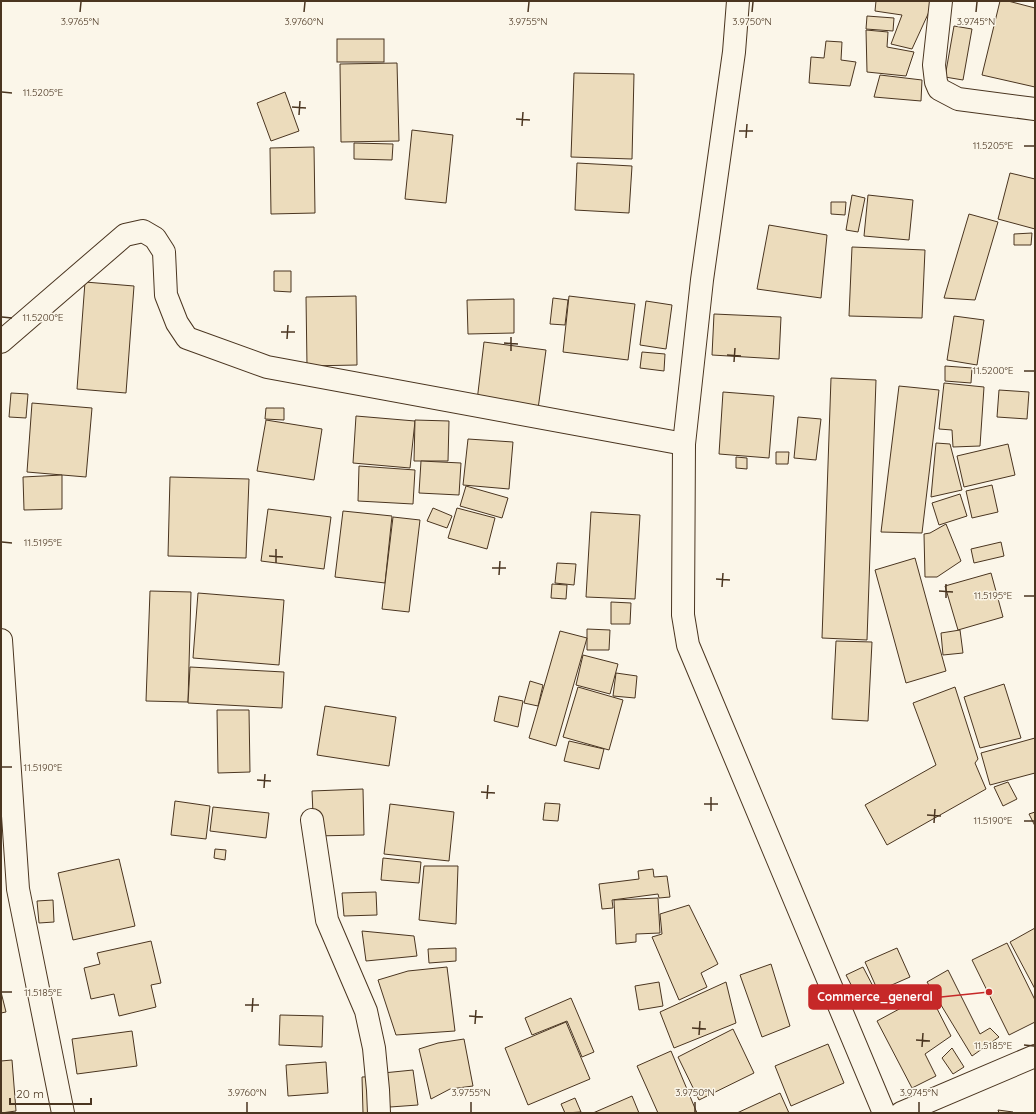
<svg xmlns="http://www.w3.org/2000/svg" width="1036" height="1114" font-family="Quicksand,sans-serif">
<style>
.building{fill:#ecdcbc;stroke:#4a3520}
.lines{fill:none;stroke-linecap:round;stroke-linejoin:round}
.minor-casing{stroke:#4a3520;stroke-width:24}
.secondary-casing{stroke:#4a3520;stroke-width:24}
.minor{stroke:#fbf6e9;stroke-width:22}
.secondary{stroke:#fbf6e9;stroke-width:22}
.ticks{fill:none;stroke:#4a3520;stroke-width:1.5}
.ticks-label{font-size:10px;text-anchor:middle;fill:#4a3520;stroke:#fbf6e9;stroke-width:3;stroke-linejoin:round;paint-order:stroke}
.leader{fill:none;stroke:#c62828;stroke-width:1.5}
.callout-dot{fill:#c62828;stroke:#fbf6e9;stroke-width:1.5}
.callout{fill:#c62828;stroke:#c62828;stroke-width:1.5}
.callout-label{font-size:12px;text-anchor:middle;font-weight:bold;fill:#fff}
</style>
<rect width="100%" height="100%" fill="#fbf6e9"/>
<!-- building -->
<g class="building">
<polygon points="876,1 934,1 912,49 891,44 902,15 875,11"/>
<polygon points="1000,1 1008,1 1035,8 1035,87 982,75"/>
<polygon points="867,16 894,18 893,31 866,29"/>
<polygon points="954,26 972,29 963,80 945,77"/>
<polygon points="866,30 888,32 887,47 914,52 906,76 867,72"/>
<rect x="337" y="39" width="47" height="23"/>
<polygon points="826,41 842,42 841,60 856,62 850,86 809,83 811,57 824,58"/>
<polygon points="397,63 399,141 341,142 340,64"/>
<polygon points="574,73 634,74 632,159 571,157"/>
<polygon points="880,75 922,80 921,101 874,97"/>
<polygon points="285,92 299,131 271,141 257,103"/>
<polygon points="412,130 453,135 446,203 405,199"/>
<polygon points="354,143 393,144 392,160 354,159"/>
<polygon points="314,147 315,213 271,214 270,148"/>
<polygon points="577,163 632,166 629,213 575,210"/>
<polygon points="1010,173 1035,179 1035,229 998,219"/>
<polygon points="852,195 865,198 858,232 846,230"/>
<polygon points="868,195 913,200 909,240 864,236"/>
<polygon points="831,202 846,202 845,215 831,214"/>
<polygon points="969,214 998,222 975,300 944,298"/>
<polygon points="769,225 827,235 821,298 757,289"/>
<polygon points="1032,233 1031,245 1014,245 1014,234"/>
<polygon points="852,247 925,250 922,318 849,316"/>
<polygon points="274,271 291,271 291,292 274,291"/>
<polygon points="85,282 134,286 126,393 77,389"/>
<polygon points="356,296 357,365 307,366 306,297"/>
<polygon points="569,296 635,304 628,360 563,352"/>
<polygon points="553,298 568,300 565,325 550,324"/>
<polygon points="514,299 514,333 468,334 467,300"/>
<polygon points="646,301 672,305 666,349 640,345"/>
<polygon points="714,314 781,317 779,359 712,355"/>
<polygon points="954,316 984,320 977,365 947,360"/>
<polygon points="484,342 546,350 538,409 477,401"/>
<polygon points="642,352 665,354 664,371 640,368"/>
<polygon points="945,366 972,368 971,383 945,381"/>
<polygon points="831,378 876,380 867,640 822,638"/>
<polygon points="944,383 984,387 980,446 953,447 952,430 939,429"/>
<polygon points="899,386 939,390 922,533 881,532"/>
<polygon points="999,390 1029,392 1027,419 997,417"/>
<polygon points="723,392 774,396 769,458 719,454"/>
<polygon points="11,393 28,394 26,418 9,417"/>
<polygon points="32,403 92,408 86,477 27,472"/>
<polygon points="266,408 284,408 284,420 265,419"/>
<polygon points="356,416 415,421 410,468 353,463"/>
<polygon points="798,417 821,419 816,460 794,458"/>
<polygon points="266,420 322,429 314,480 257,471"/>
<polygon points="415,420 449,421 448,461 414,461"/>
<polygon points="468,439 513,442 509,489 463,485"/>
<polygon points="936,443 950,444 962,490 931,497"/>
<polygon points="1008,444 1015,475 964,487 957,456"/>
<polygon points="776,452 789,452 788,464 776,464"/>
<polygon points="736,457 747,458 747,469 736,468"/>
<polygon points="421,461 461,463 459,495 419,493"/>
<polygon points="359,466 415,470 413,504 358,501"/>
<polygon points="62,475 62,509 24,510 23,477"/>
<polygon points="170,477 249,479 246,558 168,556"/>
<polygon points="992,485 998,512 972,518 966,491"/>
<polygon points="466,486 508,498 502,518 460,506"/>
<polygon points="960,494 967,516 939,525 932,503"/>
<polygon points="433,508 452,516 447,528 427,521"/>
<polygon points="457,508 495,518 487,549 448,538"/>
<polygon points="268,509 331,517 324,569 261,561"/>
<polygon points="343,511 392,516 385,583 335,577"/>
<polygon points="591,512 640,515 635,599 586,597"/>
<polygon points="393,517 420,520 409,612 382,609"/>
<polygon points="946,524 961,561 937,577 925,577 924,534 930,533"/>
<polygon points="1001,542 1004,556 974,563 971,549"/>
<polygon points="915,558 946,671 906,683 875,570"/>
<polygon points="557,563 576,564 574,585 555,583"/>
<polygon points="991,573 1003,617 958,630 945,586"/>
<polygon points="552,584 567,585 566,599 551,598"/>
<polygon points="150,591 191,592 188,702 146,701"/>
<polygon points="198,593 284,600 279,665 193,658"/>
<polygon points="611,602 631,603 630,624 611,624"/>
<polygon points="587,629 610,630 609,650 587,650"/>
<polygon points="960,630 963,653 943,655 941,633"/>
<polygon points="560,631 587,638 556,746 529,738"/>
<polygon points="836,641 872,642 868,721 832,719"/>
<polygon points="583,655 618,664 610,694 576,685"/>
<polygon points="190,667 284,672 282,708 188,703"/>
<polygon points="616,673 637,676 635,698 613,696"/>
<polygon points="530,681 543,685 538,706 524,703"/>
<polygon points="1004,684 1021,738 980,748 964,697"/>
<polygon points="578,687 623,700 609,750 563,737"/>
<polygon points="955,687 978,759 975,763 986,789 887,845 865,805 936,765 913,703"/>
<polygon points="499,696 523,701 518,727 494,721"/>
<polygon points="325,706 396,717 389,766 317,755"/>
<polygon points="217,710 249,710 250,772 218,773"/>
<polygon points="1035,738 1035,773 990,785 981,753"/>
<polygon points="569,741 604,749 599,769 564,761"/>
<polygon points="1008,782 1017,799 1003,806 994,787"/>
<polygon points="363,789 364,835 314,836 312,791"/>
<polygon points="175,801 210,806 206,839 171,835"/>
<polygon points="545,803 560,804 558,821 543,820"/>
<polygon points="390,804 454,812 449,861 384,854"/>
<polygon points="213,807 269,813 266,838 210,831"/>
<polygon points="1035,812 1035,826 1029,814"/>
<polygon points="215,849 226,850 225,860 214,858"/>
<polygon points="383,858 421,862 419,883 381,880"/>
<polygon points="119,859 135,926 73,940 58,873"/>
<polygon points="424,866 458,866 456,924 419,920"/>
<polygon points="653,869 654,877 667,876 670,897 659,898 658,894 612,900 613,908 602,909 599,884 639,879 638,871"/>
<polygon points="376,892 377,915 344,916 342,893"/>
<polygon points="658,898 660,933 636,934 636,942 616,944 614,900"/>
<polygon points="53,900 54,922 39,923 37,901"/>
<polygon points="689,905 718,964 701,973 707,987 679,1000 652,937 662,934 660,914"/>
<polygon points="1035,928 1035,989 1010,942"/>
<polygon points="362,931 414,936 417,956 366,961"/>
<polygon points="151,941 161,983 151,985 156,1007 119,1016 114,994 91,999 84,968 100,964 97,953"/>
<polygon points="1007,943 1035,1000 1035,1022 1009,1035 972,960"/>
<polygon points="456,948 456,961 429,963 428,949"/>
<polygon points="897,948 910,977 878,991 865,962"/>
<polygon points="771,964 790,1026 762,1037 740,975"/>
<polygon points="447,967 455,1031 396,1035 378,980 408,971"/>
<polygon points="863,967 876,992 859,1000 846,975"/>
<polygon points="948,970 980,1034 990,1028 999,1037 972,1056 927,982"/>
<polygon points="659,982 663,1006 639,1010 635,986"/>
<polygon points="726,982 736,1023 674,1048 660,1012"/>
<polygon points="1,992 6,1012 1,1013"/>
<polygon points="929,993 951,1036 925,1054 936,1076 912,1088 877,1021"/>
<polygon points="571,998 594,1052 582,1057 567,1021 532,1035 525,1018"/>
<polygon points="280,1015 323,1016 322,1047 279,1045"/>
<polygon points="566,1022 590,1079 528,1105 505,1048"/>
<polygon points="733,1029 754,1073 699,1100 678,1057"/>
<polygon points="132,1031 137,1066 77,1074 72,1039"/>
<polygon points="464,1039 473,1086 450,1089 431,1099 419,1049 438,1043"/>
<polygon points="828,1044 844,1083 791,1106 775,1066"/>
<polygon points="952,1048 964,1067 953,1074 942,1058"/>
<polygon points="671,1051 697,1113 658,1113 637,1066"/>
<polygon points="12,1060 16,1111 1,1113 1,1061"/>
<polygon points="326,1062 328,1093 288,1096 286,1065"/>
<polygon points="413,1070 418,1105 390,1107 383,1073"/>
<polygon points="384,1076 386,1111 363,1113 362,1077"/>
<polygon points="780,1093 789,1113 737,1113"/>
<polygon points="632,1096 639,1113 593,1113"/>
<polygon points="575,1098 581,1112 565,1113 561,1104"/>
<polygon points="998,1110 1013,1112 1014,1113 999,1113"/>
</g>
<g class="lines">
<defs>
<g id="minor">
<polyline points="738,1 734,52 702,280 684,444 683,615 688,645 884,1113"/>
<polyline points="941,1 934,65 936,82 939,89 958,99 1035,109"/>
<polyline points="1,342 125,235 143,231 155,238 164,252 166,295 177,323 187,338 267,367 684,444"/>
<polyline points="1,640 18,889 63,1113"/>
<polyline points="312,820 327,920 366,1011 374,1048 378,1090 379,1113"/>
</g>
<polyline id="secondary" points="901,1113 1035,1056"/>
</defs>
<!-- minor casing -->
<use href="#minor" class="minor-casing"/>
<!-- secondary casing -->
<use href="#secondary" class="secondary-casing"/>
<!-- minor -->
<use href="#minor" class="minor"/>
<!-- secondary -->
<use href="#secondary" class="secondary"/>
</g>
<!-- ticks -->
<path class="ticks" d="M 80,12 L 81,2M 304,12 L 305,2M 528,12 L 529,2M 752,12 L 753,2M 976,12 L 977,2M 2,92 L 12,93M 292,107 L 306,108M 299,115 L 300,101M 516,119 L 530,120M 522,126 L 523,112M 739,131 L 753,131M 746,138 L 747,124M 1024,146 L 1034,146M 2,317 L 12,318M 281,332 L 295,332M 287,339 L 288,325M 504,343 L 518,344M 511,351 L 511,337M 727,355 L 741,356M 734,362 L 735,348M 1024,371 L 1034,371M 2,542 L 12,543M 269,556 L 283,557M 276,563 L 276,549M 492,568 L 506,568M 499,575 L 500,561M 716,579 L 730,580M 722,587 L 723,573M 939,591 L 953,592M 1024,596 L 1034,596M 946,598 L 946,584M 2,767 L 12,767M 257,780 L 271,781M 264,788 L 265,774M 481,792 L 495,793M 487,799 L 488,785M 704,804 L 718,804M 711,811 L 711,797M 927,815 L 941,816M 1024,821 L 1034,821M 934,823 L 935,809M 2,992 L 12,992M 245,1005 L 259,1005M 252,1012 L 253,998M 469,1016 L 483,1017M 475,1024 L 476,1010M 692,1028 L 706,1029M 699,1035 L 700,1021M 916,1040 L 930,1041M 1024,1045 L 1034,1046M 922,1047 L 923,1033M 247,1112 L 247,1102M 471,1112 L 471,1102M 695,1112 L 695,1102M 919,1112 L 919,1102"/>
<g class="ticks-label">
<text x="80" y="25">3.9765°N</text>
<text x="304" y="25">3.9760°N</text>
<text x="528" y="25">3.9755°N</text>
<text x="752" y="25">3.9750°N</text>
<text x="976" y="25">3.9745°N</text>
<text x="43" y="96">11.5205°E</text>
<text x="993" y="149">11.5205°E</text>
<text x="43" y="321">11.5200°E</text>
<text x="993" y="374">11.5200°E</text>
<text x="43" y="546">11.5195°E</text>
<text x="993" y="599">11.5195°E</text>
<text x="43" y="771">11.5190°E</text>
<text x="993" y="824">11.5190°E</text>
<text x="43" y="996">11.5185°E</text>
<text x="993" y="1049">11.5185°E</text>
<text x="247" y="1096">3.9760°N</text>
<text x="471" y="1096">3.9755°N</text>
<text x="695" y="1096">3.9750°N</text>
<text x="919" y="1096">3.9745°N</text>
</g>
<!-- callouts -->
<path class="leader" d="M989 992L941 997"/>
<circle class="callout-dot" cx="989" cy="992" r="4"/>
<rect class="callout" x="809" y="985" width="132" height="24" rx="4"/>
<g class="callout-label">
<text x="875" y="1001">Commerce_general</text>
</g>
<!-- border -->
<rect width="1036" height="1114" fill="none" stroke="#4a3520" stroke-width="4"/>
<!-- scale -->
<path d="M10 1098v6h81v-6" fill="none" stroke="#4a3520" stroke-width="2"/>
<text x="16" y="1098" font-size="12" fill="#4a3520" stroke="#fbf6e9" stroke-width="3" paint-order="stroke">20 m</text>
</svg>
